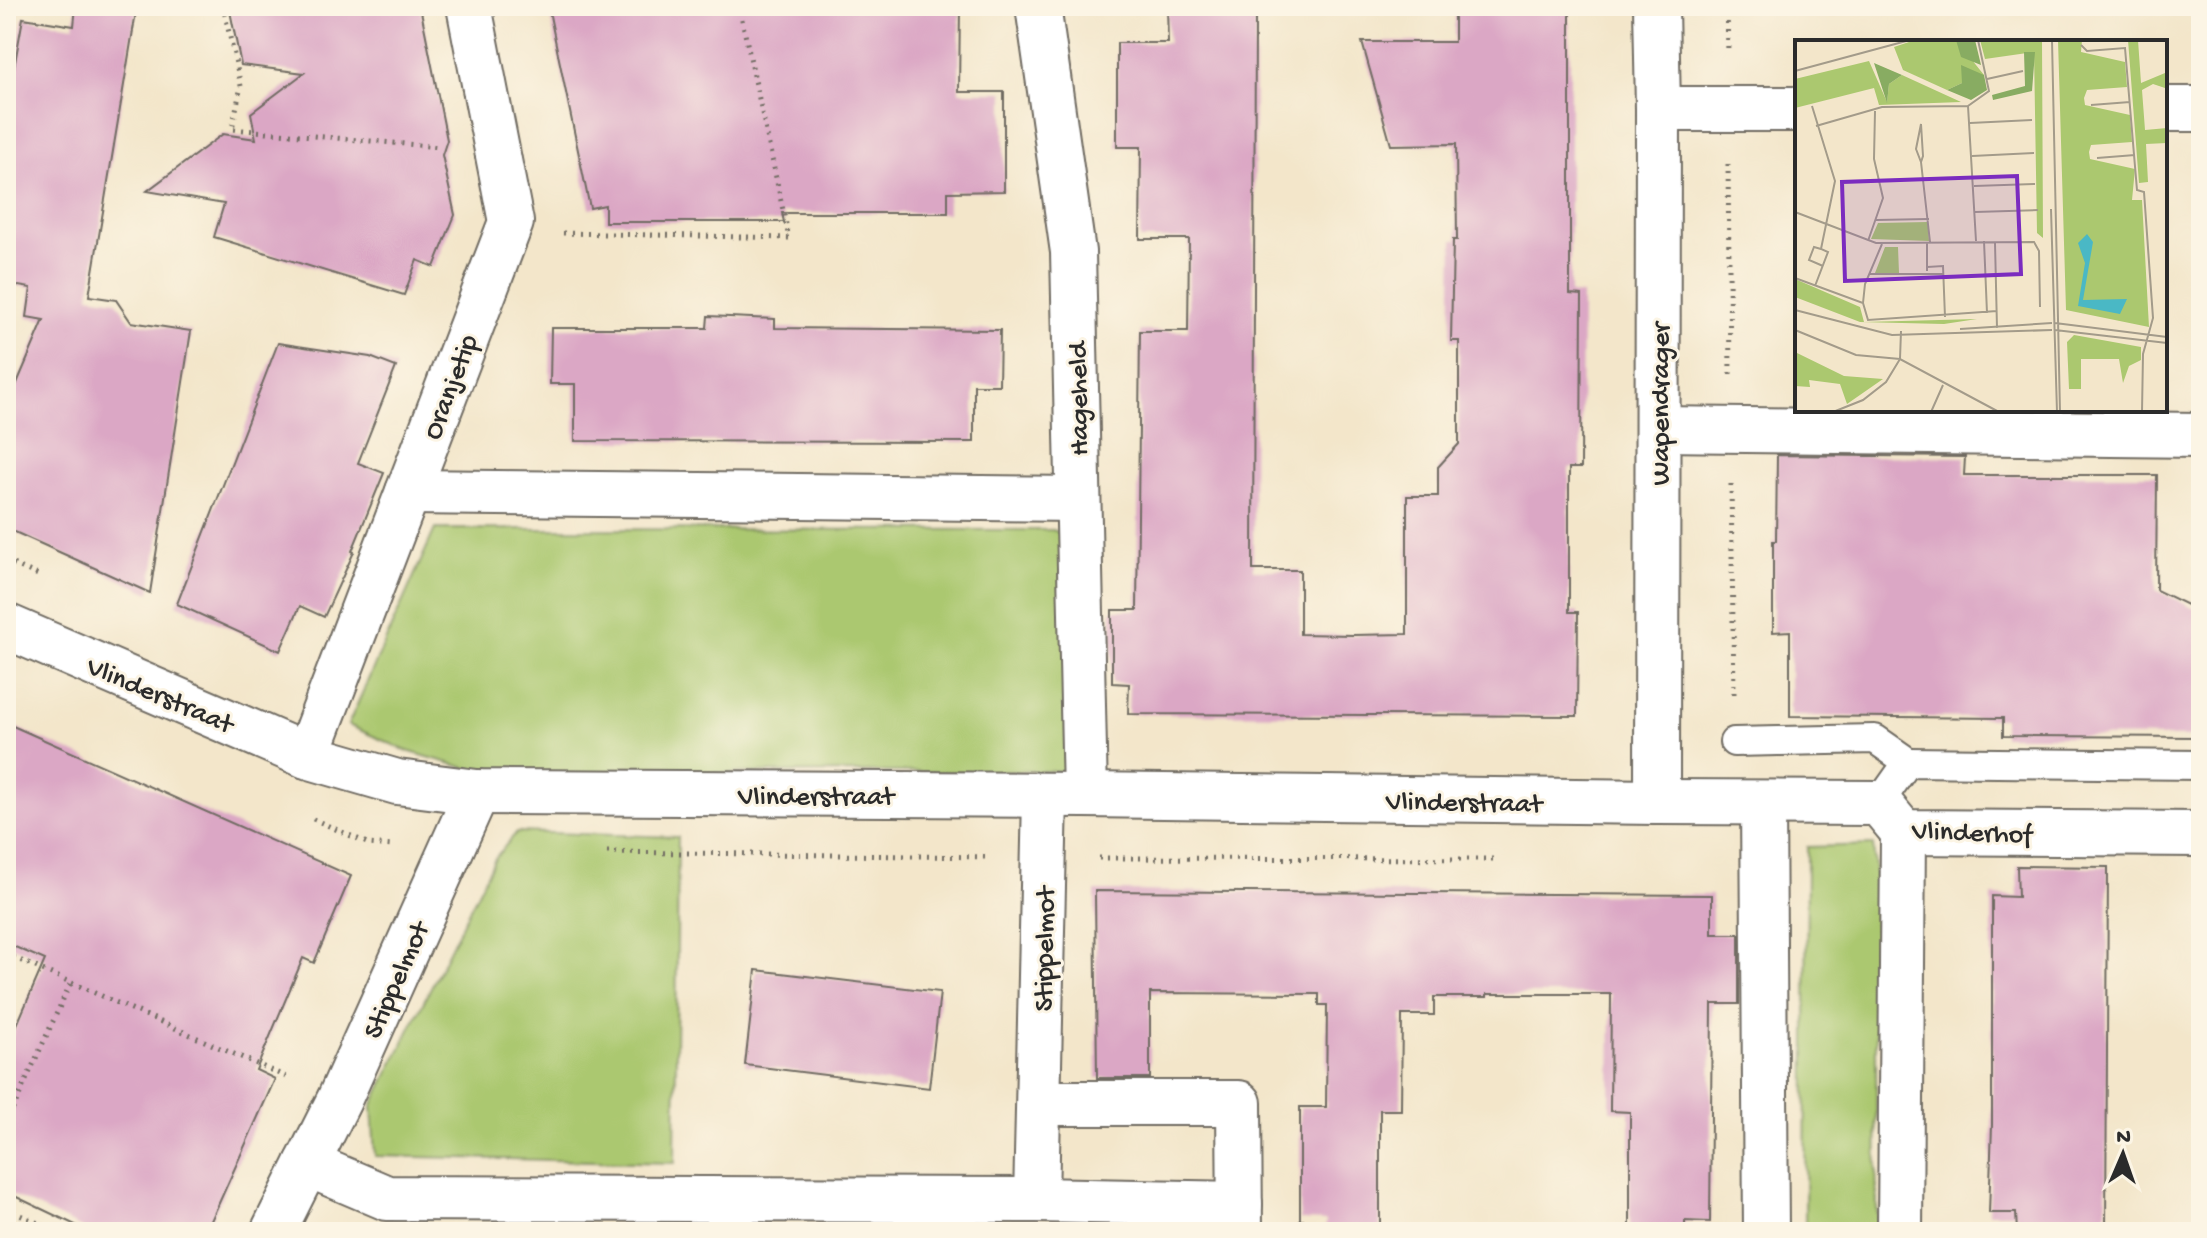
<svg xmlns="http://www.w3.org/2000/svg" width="2207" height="1238" font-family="'Gochi Hand',sans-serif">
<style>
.green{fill:#abc86f;stroke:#6b7a4d;stroke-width:2}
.building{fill:#dba7c5}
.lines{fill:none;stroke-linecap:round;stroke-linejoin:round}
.lane-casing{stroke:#716c63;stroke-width:32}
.street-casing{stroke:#716c63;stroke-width:48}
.path{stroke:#716c63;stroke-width:5;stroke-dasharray:2 6;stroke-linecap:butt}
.lane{stroke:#fff;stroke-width:28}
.street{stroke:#fff;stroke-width:44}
.labels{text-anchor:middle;stroke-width:6;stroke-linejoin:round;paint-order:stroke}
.street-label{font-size:28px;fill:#2b2b2b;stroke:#fcf5e5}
.inset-road{fill:none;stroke:#a39b8a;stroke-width:2}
.view{fill:#7b2cbf;fill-opacity:0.15;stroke:#7b2cbf;stroke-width:4}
.inset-edge{fill:none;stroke:#2b2b2b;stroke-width:4}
</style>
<rect width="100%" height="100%" fill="#fcf5e5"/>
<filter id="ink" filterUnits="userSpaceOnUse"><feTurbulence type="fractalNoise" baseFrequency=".0125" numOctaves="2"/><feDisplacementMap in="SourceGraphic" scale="16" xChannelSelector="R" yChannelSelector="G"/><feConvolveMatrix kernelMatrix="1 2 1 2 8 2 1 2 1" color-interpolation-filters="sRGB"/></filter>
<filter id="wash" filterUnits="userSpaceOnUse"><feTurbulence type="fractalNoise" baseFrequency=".006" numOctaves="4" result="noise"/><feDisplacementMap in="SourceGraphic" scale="32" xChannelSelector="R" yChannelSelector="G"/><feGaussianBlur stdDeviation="1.8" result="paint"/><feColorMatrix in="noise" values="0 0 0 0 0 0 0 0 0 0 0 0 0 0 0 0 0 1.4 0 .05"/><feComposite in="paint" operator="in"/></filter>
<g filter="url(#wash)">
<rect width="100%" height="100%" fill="#f3e6ca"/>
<!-- green -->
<g class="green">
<polygon points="435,529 1053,530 1065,535 1069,771 527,774 480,772 407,751 348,725"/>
<polygon points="517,832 678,837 675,1163 375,1156 372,1106 495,858"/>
<polygon points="1873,845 1875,868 1877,1232 1805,1232 1807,847"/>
</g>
<g id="blocks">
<!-- building -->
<g class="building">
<polygon points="76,6 137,6 89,296 116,300 131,322 191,331 150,593 6,528 6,409 44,320 27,317 31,288 6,284 6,67 14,68 23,18 74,26"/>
<polygon points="229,6 420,6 447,140 442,155 455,215 434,267 417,260 404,295 214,237 224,204 147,191 223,134 256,139 251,113 304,73 241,65"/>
<polygon points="548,6 960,6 959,92 1004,92 1004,191 948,192 948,213 782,213 784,222 605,222 605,205 590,208"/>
<polygon points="1167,6 1231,6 1231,16 1255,17 1253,570 1300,570 1300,634 1353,635 1407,634 1407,496 1438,496 1438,467 1459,444 1459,341 1451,341 1453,240 1457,240 1456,144 1391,145 1362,42 1454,42 1454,6 1570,6 1570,294 1582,295 1581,468 1569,468 1569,612 1578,612 1577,716 1128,714 1129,684 1112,683 1112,610 1137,610 1140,331 1188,331 1189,239 1140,239 1141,147 1117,147 1117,43 1168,43"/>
<polygon points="708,316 775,319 775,328 1000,330 999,385 974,385 974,442 575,441 575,384 550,384 551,328 707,328"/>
<polygon points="278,343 370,357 396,367 358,463 384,473 352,551 354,552 324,617 300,606 280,651 177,604"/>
<polygon points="1777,455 1965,457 1964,475 2157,475 2156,590 2193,608 2201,608 2201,737 2003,736 2003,718 1790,716 1790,631 1773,632 1773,541 1776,541"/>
<polygon points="6,723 351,876 314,963 303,958 256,1070 275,1079 206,1232 90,1232 6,1192 6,1050 45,960 6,943"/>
<polygon points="2017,866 2108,867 2106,1232 2017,1232 2016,1213 1989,1213 1992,1125 1992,896 2018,897"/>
<polygon points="1095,891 1712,895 1712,934 1739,934 1739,1004 1712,1004 1710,1222 1685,1221 1685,1232 1630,1232 1630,1112 1610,1111 1611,994 1487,994 1487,997 1434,997 1434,1015 1402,1015 1401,1110 1380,1110 1380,1232 1325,1232 1326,1221 1300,1220 1300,1107 1326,1107 1327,1005 1319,1005 1319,994 1150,993 1150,1078 1097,1078"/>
<polygon points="756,970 940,992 929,1088 745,1065"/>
</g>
</g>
</g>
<g filter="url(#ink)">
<use href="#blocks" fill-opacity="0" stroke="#716c63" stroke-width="2"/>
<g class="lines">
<defs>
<g id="lane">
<polyline points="1734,742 1875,739 1908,762"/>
<polyline points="1879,803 1908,762 2201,765"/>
</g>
<g id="street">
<polyline points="1038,6 1073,252 1085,795"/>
<polyline points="1656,6 1658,109 1657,802"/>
<polyline points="1658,109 1797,109"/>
<polyline points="2165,109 2201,109"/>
<polyline points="1658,429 2201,435"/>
<polyline points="408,492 1078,499"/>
<polyline points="6,626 307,756 397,782 477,792 1085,795 1657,802 1879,803 1903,832 2201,834"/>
<polyline points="307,756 511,222 469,6"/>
<polyline points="1763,803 1766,1232"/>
<polyline points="1039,1103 1239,1103 1240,1232"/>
<polyline points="307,1164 387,1198 1036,1200 1240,1204"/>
<polyline points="1036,1200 1045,796"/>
<polyline points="273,1232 339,1100 477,792"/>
<polyline points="1900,1232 1903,832"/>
</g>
</defs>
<!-- lane casing -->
<use href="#lane" class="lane-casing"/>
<!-- street casing -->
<use href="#street" class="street-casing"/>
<!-- path -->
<g class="path">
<polyline points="223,6 241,86 232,129 440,147"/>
<polyline points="1727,6 1728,54"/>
<polyline points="1728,164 1730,374"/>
<polyline points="563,233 789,238 739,6"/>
<polyline points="1731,484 1734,694"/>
<polyline points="6,561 38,575"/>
<polyline points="313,819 369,844 393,846"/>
<polyline points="607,852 989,857"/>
<polyline points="1099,858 1497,859"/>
<polyline points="6,954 291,1079"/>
<polyline points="6,1124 71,982"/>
<polyline points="6,1209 59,1232"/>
</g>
<!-- lane -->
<use href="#lane" class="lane"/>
<!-- street -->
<use href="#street" class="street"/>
</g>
</g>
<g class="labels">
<!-- street labels -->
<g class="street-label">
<text transform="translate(448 386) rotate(-69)" y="10">Oranjetip</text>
<text transform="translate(1076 399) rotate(-91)" y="10">Hageheld</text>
<text transform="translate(1658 404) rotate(-90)" y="10">Wapendrager</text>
<text transform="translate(161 693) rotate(23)" y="10">Vlinderstraat</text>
<text x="816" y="804">Vlinderstraat</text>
<text transform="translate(1464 800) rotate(1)" y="10">Vlinderstraat</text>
<text transform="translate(1972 830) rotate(2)" y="10">Vlinderhof</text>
<text transform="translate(1042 949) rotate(-89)" y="10">Stippelmot</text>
<text transform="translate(394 979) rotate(-66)" y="10">Stippelmot</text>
</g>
</g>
<!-- overview -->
<g transform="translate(1795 40)">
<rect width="372" height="372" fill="#f3e6ca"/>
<path d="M 120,0 L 161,0 L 189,35 L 168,35 L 167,43 L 152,50 L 108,30 L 99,7 ZM 185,0 L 247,0 L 248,198 L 242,193 L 239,12 L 190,19 ZM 263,0 L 287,0 L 286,12 L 330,22 L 332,47 L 292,50 L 289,58 L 290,65 L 335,75 L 337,102 L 296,105 L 294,112 L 295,119 L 340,129 L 337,160 L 347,160 L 354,287 L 271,270 ZM 333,0 L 343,0 L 346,43 L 370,33 L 370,48 L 358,44 L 347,50 L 350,90 L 372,88 L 372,103 L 351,104 L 353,142 L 344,143 ZM 74,21 L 92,62 L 94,44 L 107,35 L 166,62 L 84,65 L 79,48 L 0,68 L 0,39 ZM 133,182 L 134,201 L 76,199 L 83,183 ZM 90,207 L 103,207 L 104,233 L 80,233 ZM 0,239 L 65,267 L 69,282 L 182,279 L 149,284 L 65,282 L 0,257 ZM 279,295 L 346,307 L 346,320 L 334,326 L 328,343 L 324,319 L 286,319 L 286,349 L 274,349 L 272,302 ZM 0,312 L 49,336 L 88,339 L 52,364 L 45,344 L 14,340 L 15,347 L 0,346 Z" fill="#abc86f"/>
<path d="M 161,0 L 180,0 L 186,25 L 166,17 ZM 229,12 L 240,12 L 237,51 L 198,60 L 197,55 L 230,46 ZM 79,23 L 107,35 L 94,44 L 92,63 ZM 166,25 L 189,35 L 192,50 L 176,60 L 152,50 L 167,43 Z" fill="#88ac62"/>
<path d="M 292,194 L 298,202 L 288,260 L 332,259 L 325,274 L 283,266 L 290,223 L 283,203 Z" fill="#4ab8c5"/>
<path class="inset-road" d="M 257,0 L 265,372M 286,5 L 292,11 L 330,8 L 342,150 L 349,152 L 358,278 L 348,314 L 347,372M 0,31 L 115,0M 192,39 L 228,31M 296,65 L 335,62M 17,66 L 40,141 L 26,209 L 33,212 L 20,246M 175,83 L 237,80M 126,84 L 128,116 L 126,122 L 121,109 ZM 21,86 L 87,67 L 173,66M 177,116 L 239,113M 302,118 L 340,115M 126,122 L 135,202M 179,146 L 240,144M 256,169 L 262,372M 0,172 L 81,203 L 239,202 L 244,211 L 245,267M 180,172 L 243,170M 81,180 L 134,179M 73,201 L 88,158 L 79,119 L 80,71M 181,201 L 173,66 L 194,51 L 183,0M 189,201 L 192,273M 132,203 L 132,231M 200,203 L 202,288M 26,209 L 19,207 L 14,220 L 28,226M 132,227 L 148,226 L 150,277M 74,234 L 149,234M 0,238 L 68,263 L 73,280 L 202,271M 68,263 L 70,244 L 87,204M 0,270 L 97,295 L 257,290M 260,283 L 372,297M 165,289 L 257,283M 0,290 L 61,315 L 105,319 L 204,372M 260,290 L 372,303M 38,372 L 68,360 L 91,342 L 105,319 L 106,291M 136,372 L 148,345"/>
<path class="view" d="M 222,136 L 226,234 L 50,241 L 47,142 Z"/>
<rect width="372" height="372" class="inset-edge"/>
</g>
<!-- margin -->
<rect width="2207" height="1238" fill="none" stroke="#fcf5e5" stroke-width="32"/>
<!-- north arrow -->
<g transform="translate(2123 1154) rotate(2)" stroke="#fcf5e5" stroke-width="6" paint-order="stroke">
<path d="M0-6L14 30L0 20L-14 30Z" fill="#2b2b2b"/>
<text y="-12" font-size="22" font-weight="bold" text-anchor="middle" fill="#2b2b2b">N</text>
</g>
</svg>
